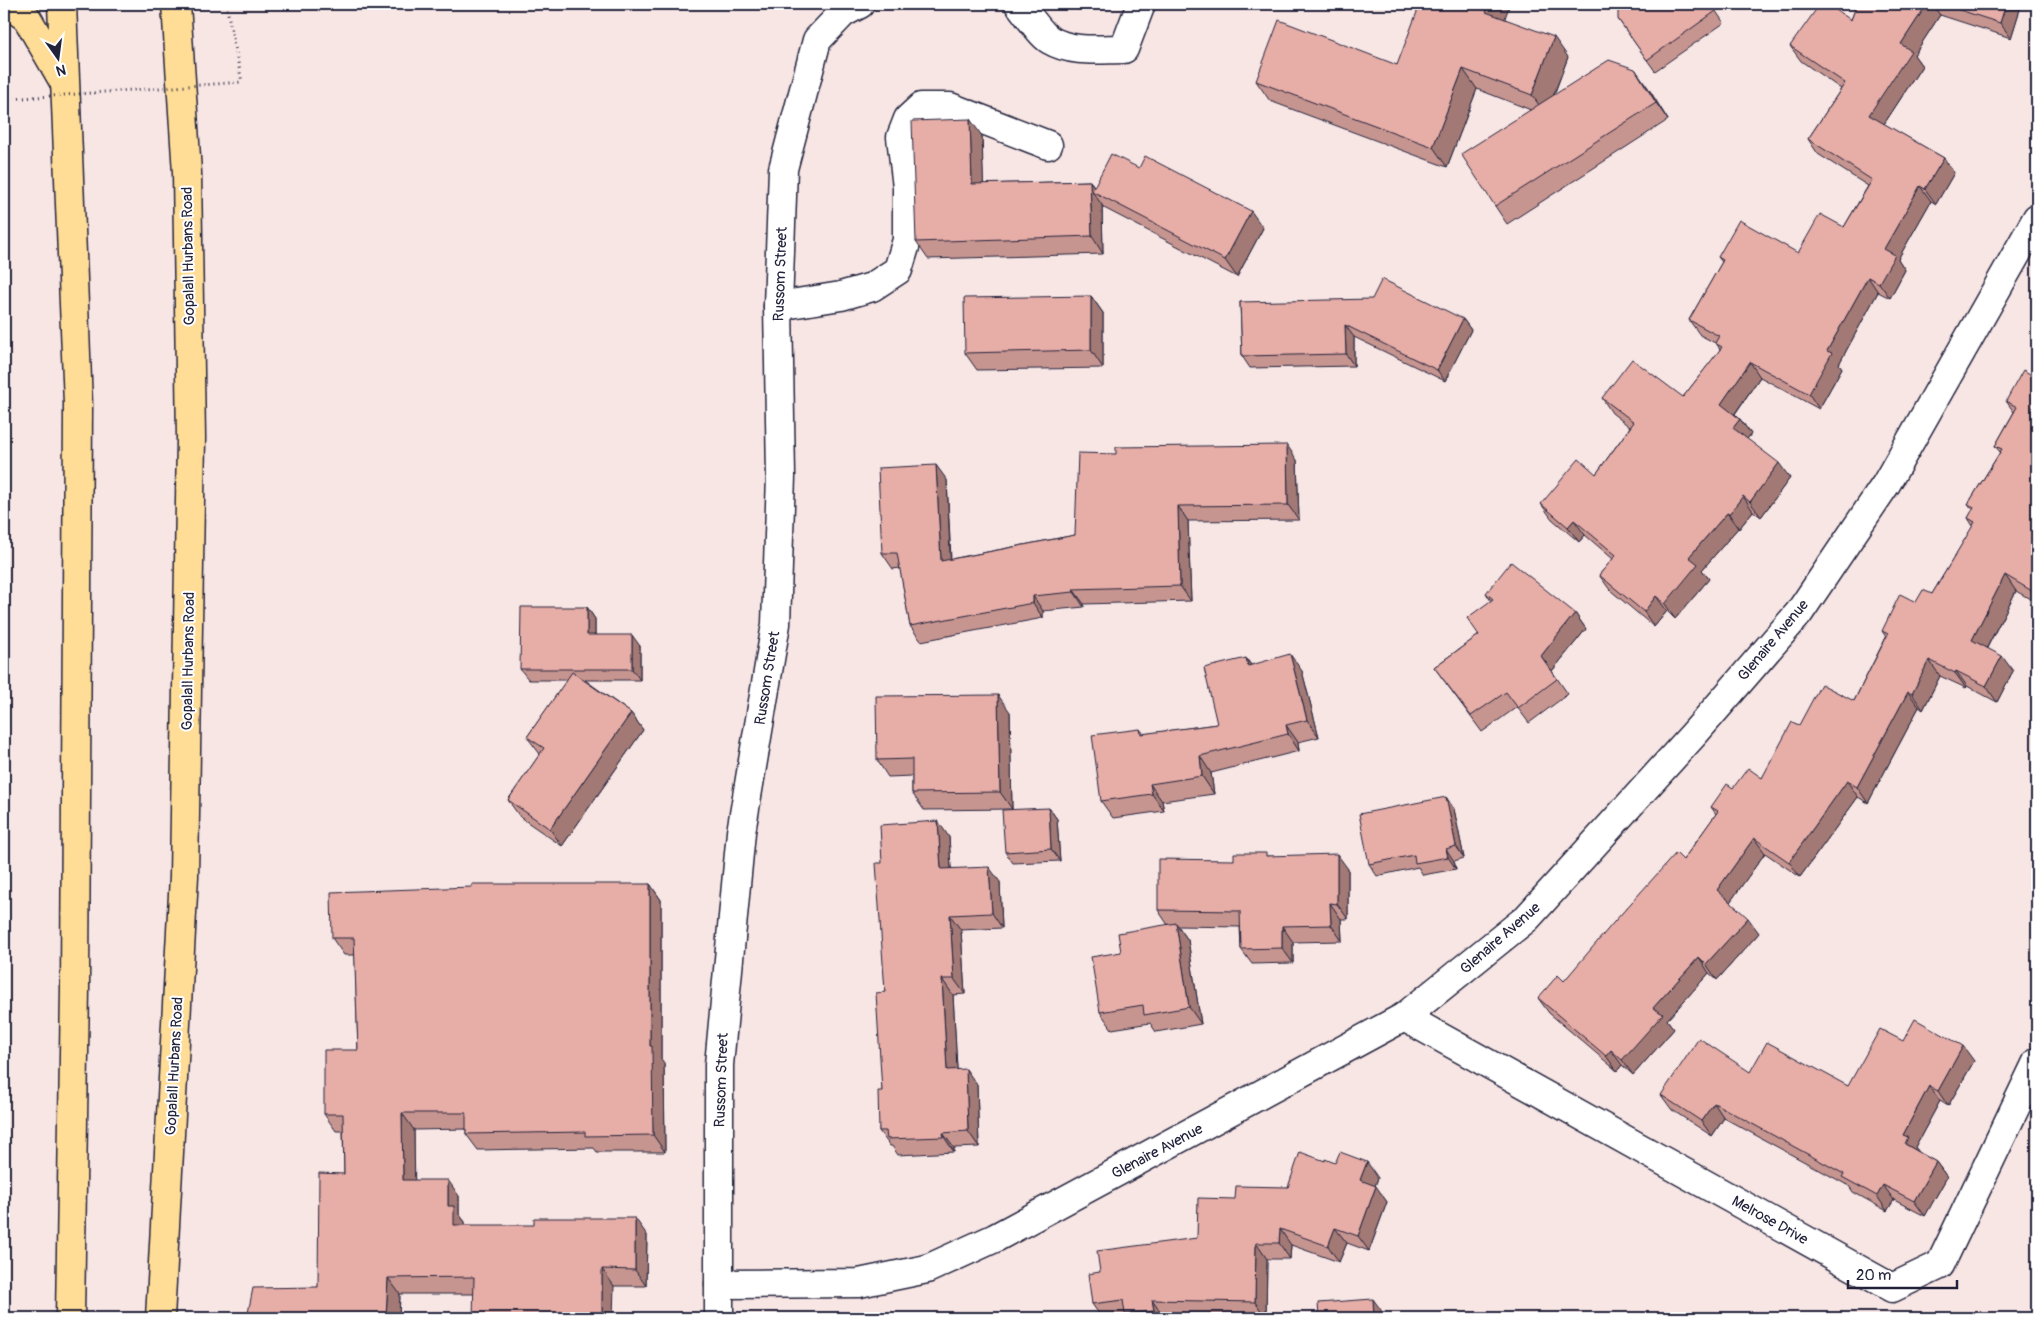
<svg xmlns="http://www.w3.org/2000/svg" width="2041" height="1322" font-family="Pangolin,sans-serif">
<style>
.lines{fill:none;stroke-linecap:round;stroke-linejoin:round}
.minor-casing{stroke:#22223b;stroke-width:31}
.major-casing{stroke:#22223b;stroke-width:31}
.path{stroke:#22223b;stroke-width:3;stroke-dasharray:1 4;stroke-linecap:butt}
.minor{stroke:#fff;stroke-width:28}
.major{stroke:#ffdd96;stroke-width:28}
.path-bridge{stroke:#22223b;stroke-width:3;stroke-dasharray:1 4;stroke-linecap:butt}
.wall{fill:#c79590;stroke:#22223b}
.shaded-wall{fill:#a27975;stroke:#22223b}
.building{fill:#e7ada7;stroke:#22223b}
.labels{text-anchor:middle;stroke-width:4;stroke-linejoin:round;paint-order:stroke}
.street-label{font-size:15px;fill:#22223b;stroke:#fff}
</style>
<rect width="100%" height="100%" fill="#f8e6e5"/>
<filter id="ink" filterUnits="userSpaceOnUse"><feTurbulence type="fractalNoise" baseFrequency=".02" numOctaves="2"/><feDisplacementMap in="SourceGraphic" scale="10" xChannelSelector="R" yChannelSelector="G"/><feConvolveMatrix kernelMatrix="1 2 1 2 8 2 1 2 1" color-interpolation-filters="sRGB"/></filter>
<g filter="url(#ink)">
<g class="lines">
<defs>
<g id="minor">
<path d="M 1019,4 C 1027,13 1040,34 1050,40 C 1072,53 1099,49 1124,49 L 1141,4"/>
<polyline points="778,306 841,296 872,287 898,270 907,240 907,187 901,137 908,119 921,107 950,107 1048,145"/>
<polyline points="1404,1017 1892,1288 1940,1265 2037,1062"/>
<polyline points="719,1284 859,1283 927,1269 995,1238 1404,1017 1527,918 1694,734 1799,613 1886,484 2037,218"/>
<polyline points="719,1318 719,1065 741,832 776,624 781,476 778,306 783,169 817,40 843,13 860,4"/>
</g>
<g id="major">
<polyline points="8,4 27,18 64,82"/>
<polyline points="62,4 78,404 75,988 70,1318"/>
<polyline points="160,1318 184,876 191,438 187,173 176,4"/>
</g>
</defs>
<!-- minor casing -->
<use href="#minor" class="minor-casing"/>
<!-- major casing -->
<use href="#major" class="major-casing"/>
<!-- path -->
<g class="path">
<polyline points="226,4 242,82"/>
<polyline points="4,78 9,99"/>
</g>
<!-- minor -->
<use href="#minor" class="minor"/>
<!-- major -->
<use href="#major" class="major"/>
<!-- path-bridge -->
<polyline class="path-bridge" points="9,99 242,82"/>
</g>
<!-- wall -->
<g class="wall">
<polygon points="1711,4 1724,23 1655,71 1618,19"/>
<polygon points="1857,4 2019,4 2021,6 2011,38 1940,15 1914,55 1922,66 1884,124 1944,158 1954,173 1936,204 1931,201 1898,259 1905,270 1890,298 1878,292 1839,364 1842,368 1819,409 1760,377 1735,414 1740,419 1751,434 1747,439 1790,478 1761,517 1753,511 1739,529 1738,528 1702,570 1709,579 1675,619 1667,611 1654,627 1610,590 1599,575 1613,559 1585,535 1579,542 1552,519 1541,504 1596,474 1630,427 1612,413 1602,398 1683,397 1720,350 1717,344 1700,335 1689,320 1722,262 1718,257 1798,253 1844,227 1868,186 1818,154 1808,139 1841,89 1801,61 1790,46 1851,20"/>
<polygon points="1505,19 1568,57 1554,95 1647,86 1668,120 1507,224 1495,206 1531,110 1477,89 1447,167 1270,101 1256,81 1397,65"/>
<polygon points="982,136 983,184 1090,181 1094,186 1139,168 1263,228 1237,277 1104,208 1102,205 1103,254 928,259 916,242"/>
<polygon points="1091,296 1103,313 1103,368 977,370 965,353"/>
<polygon points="1240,302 1463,319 1471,330 1445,381 1354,337 1354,366 1250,368 1242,356"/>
<polygon points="2037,378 2037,603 2016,591 1987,648 2013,671 1997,702 1967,686 1966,688 1940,676 1923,710 1919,707 1868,803 1858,797 1800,877 1765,853 1730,902 1759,933 1717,980 1709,973 1667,1020 1674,1029 1633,1075 1622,1065 1617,1071 1549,1013 1538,998 1564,981 1683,860 1716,814 1711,807 1733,788 1762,778 1799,725 1854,701 1886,637 1882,631 1916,602 1932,594 1973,526 1968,518 1973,510 1968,504 2000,452 1995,446 2014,412 2006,401"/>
<polygon points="1116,454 1297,460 1299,520 1188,521 1191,601 1084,604 1084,607 1043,611 1043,618 921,641 910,626 900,568 893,569 882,553 947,480 951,559 1075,535"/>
<polygon points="1486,593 1575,613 1586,629 1552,671 1568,694 1529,723 1517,707 1482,732 1434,667 1479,635 1491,601"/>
<polygon points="587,607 595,619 595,635 640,646 640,680 585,680 631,713 643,730 562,846 520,817 508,800 540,754 527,737 567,680 529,680 520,669"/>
<polygon points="1246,658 1251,665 1302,671 1319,737 1298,742 1299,751 1211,773 1214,794 1162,801 1164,811 1113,818 1101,801 1140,729 1144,734 1217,724"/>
<polygon points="1010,712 1012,809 924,810 912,793 912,776 888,777 877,760"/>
<polygon points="1446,797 1454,809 1464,858 1454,861 1456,869 1423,875 1418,867 1377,876 1369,864"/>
<polygon points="1049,808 1057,819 1060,861 1013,863 1005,852"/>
<polygon points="949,837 951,868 1000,882 1002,928 961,930 965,994 953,995 957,1070 977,1085 979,1147 954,1148 954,1152 898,1155 892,1146 890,1146 879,1131 882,1091 885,992 882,863"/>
<polygon points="1269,856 1348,869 1348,919 1341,919 1342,941 1293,942 1293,963 1252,964 1241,949 1240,927 1178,926 1188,940 1201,1024 1156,1032 1150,1023 1112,1029 1100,1012 1121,952 1168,925 1158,910 1234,860"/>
<polygon points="650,884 661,900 661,1059 664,1063 665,1152 597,1152 594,1148 478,1150 466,1134 466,1129 414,1130 414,1180 459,1196 459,1214 465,1222 465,1225 647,1235 646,1286 614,1286 474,1294 400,1294 399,1318 247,1318 318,1287 344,1174 343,1131 336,1131 324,1114 358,1050 355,955 344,955 332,938"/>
<polygon points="1903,1041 1974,1061 1948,1106 1940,1101 1915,1147 1918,1152 1936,1162 1947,1177 1925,1216 1894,1200 1887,1211 1853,1192 1849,1186 1724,1118 1712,1136 1672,1110 1661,1095 1750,1072 1848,1086"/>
<polygon points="1325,1161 1378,1178 1375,1186 1387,1202 1369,1251 1347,1243 1339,1262 1291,1245 1290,1259 1267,1259 1266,1318 1163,1316 1164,1318 1128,1318 1127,1317 1118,1318 1102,1318 1092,1304 1100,1272 1197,1238 1235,1199 1288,1187"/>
</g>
<!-- shaded-wall -->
<g class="shaded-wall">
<polygon points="1489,4 1510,4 1500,32 1486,12"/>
<polygon points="1927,4 1932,4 1940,15 1914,55 1922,66 1880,130 1869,115 1901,44"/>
<polygon points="2006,4 2019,4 2021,6 2011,38 2000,23"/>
<polygon points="1554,37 1568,57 1546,115 1532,95"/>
<polygon points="1463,69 1477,89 1447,167 1433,147"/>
<polygon points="1635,69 1647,86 1668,120 1656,103"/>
<polygon points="970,119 982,136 984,201 972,184"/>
<polygon points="1944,158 1954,173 1936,204 1925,189"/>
<polygon points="1090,181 1100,195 1092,191 1102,205 1103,254 1092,236"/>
<polygon points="1920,186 1931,201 1898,259 1905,270 1890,298 1879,283 1884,249"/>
<polygon points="1251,211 1263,228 1237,277 1225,260"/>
<polygon points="1868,277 1878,292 1839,364 1842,368 1819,409 1809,394 1827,351"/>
<polygon points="1091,296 1103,313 1103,368 1091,350"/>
<polygon points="1463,319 1471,330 1445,381 1437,370"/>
<polygon points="1345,325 1354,337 1354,366 1346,354"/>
<polygon points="1750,362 1760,377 1731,419 1721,404"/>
<polygon points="1740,419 1751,434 1744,443 1733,428"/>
<polygon points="1287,445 1297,460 1299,520 1288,505"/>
<polygon points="1779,463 1790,478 1761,517 1750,502"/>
<polygon points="936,465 947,480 951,576 941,561"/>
<polygon points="1743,496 1753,511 1739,529 1729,514"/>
<polygon points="1178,506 1188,521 1191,601 1180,586"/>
<polygon points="1727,513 1738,528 1702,570 1709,579 1675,619 1665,604 1689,557"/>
<polygon points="1574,520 1585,535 1579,542 1568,527"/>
<polygon points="2005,575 2016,591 1983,655 1972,640"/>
<polygon points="1073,589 1084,604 1084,607 1074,592"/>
<polygon points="1033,596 1043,611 1043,618 1033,603"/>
<polygon points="1656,596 1667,611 1654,627 1644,612"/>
<polygon points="587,607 595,619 595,646 587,635"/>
<polygon points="1575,613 1586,629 1552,671 1541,656"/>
<polygon points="632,635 640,646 640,680 632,669"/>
<polygon points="1290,654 1302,671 1319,737 1307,720"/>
<polygon points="2002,656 2013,671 1997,702 1986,686"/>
<polygon points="1246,658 1258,675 1248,666"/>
<polygon points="1929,660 1940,676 1923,710 1912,694"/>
<polygon points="1956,671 1967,686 1966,688 1955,673"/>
<polygon points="1908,692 1919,707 1868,803 1857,787"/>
<polygon points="998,695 1010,712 1012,809 1000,792"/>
<polygon points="631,713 643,730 562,846 550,829"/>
<polygon points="1286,725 1298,742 1299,751 1288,734"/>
<polygon points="1200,756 1211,773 1214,794 1202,776"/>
<polygon points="1847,781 1858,797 1800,877 1789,862"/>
<polygon points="1150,784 1162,801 1164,811 1152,794"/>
<polygon points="1446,797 1454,809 1464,858 1456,846"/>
<polygon points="1049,808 1057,819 1060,861 1051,849"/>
<polygon points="938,821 949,837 952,884 941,869"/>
<polygon points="1754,838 1765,853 1728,905 1717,890"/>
<polygon points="1446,849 1454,861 1456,869 1448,857"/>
<polygon points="1337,854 1348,869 1348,919 1337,904"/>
<polygon points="989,867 1000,882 1002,928 992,913"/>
<polygon points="650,884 661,900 661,1059 664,1063 665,1152 653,1135 650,1046"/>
<polygon points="1330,903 1341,919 1342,941 1331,925"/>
<polygon points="950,915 961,930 965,994 954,979"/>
<polygon points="1748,918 1759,933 1717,980 1706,964"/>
<polygon points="1176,923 1188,940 1201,1024 1189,1007"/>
<polygon points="1282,926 1293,942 1293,963 1282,948"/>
<polygon points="1699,957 1709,973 1667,1020 1674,1029 1633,1075 1622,1060 1653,1008"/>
<polygon points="942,979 953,995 958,1086 947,1070"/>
<polygon points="1963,1046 1974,1061 1948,1106 1938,1091"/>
<polygon points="1611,1050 1622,1065 1617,1071 1606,1056"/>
<polygon points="966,1069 977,1085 979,1147 968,1131"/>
<polygon points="1929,1086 1940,1101 1915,1147 1919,1152 1905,1144 1903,1135"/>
<polygon points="1714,1103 1724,1118 1712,1136 1701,1121"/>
<polygon points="402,1113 414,1130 415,1197 403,1180"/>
<polygon points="943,1133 954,1148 954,1152 944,1137"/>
<polygon points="1367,1162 1378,1178 1371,1196 1360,1180"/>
<polygon points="1936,1162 1947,1177 1925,1216 1914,1201"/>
<polygon points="448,1180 459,1196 459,1214 465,1222 466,1241 454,1225 448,1206"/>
<polygon points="1883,1185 1894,1200 1887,1211 1877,1196"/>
<polygon points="1376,1186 1387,1202 1369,1251 1358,1236"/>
<polygon points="635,1218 647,1235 646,1286 635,1270"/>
<polygon points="1335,1228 1347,1243 1339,1262 1328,1246"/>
<polygon points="1280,1229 1291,1245 1290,1259 1279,1243"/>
<polygon points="1256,1243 1267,1259 1266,1318 1255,1302"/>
<polygon points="602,1269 614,1286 613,1318 602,1318"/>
<polygon points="388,1278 400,1294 399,1318 386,1318"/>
<polygon points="1373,1299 1381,1310 1382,1318 1374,1318"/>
<polygon points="1152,1300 1163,1316 1164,1318 1159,1318 1154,1311"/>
</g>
<!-- building -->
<g class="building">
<polygon points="1420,4 1489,4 1486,12 1554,37 1532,95 1463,69 1433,147 1256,81 1279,20 1397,65"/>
<polygon points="1623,4 1711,4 1716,11 1647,60 1618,19 1618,8"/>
<polygon points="1820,4 1827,4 1851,20 1857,4 1927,4 1901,44 1911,51 1869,115 1944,158 1925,189 1920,186 1884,249 1895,255 1879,283 1868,277 1827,351 1832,353 1809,394 1750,362 1721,404 1740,419 1733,428 1779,463 1750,502 1743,496 1729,514 1727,513 1689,557 1698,564 1665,604 1656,596 1644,612 1599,575 1616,555 1574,520 1568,527 1541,504 1579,459 1596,474 1634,422 1602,398 1632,359 1683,397 1722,347 1715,343 1719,336 1689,320 1723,260 1718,257 1739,220 1798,253 1820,214 1844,227 1872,180 1808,139 1845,83 1790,46"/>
<polygon points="1941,4 2006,4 2000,23"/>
<polygon points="1609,60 1635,69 1656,103 1495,206 1461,154"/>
<polygon points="970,119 972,184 1090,181 1092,236 916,242 912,121"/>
<polygon points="1111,154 1139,168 1145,156 1251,211 1225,260 1092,191"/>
<polygon points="1382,279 1463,319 1437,370 1345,325 1346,354 1242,356 1240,302 1372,299"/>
<polygon points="1091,296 1091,350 965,353 964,298"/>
<polygon points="2023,370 2037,378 2037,594 2005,575 1972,640 2002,656 1986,686 1956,671 1955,673 1929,660 1912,694 1908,692 1857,787 1847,781 1789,862 1754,838 1717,890 1748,918 1706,964 1699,957 1653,1008 1663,1014 1622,1060 1611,1050 1606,1056 1538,998 1558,975 1564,981 1614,922 1676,853 1683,860 1718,811 1711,807 1727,784 1733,788 1748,768 1762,778 1792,722 1799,725 1821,684 1854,701 1888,634 1882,631 1900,594 1916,602 1923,590 1932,594 1975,522 1968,518 1974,507 1968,504 2002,449 1995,446 2017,407 2006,401"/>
<polygon points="1287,445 1288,505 1178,506 1180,586 1073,589 1074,592 1033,596 1033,603 910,626 897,553 882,553 878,468 936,465 941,561 1075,535 1078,453 1116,454 1116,447"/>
<polygon points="1511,562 1575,613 1541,656 1557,679 1518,708 1506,692 1471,716 1434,667 1479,635 1467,618 1493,599 1486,593"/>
<polygon points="521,607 587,607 587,635 632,635 632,669 520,669"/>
<polygon points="1290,654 1307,720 1286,725 1288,734 1200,756 1202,776 1150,784 1152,794 1101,801 1092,735 1140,729 1141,734 1217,724 1204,668 1246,658 1248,666"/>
<polygon points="572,672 631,713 550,829 508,800 544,748 527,737"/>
<polygon points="998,695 1000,792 912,793 912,759 877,760 876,696"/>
<polygon points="1446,797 1456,846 1446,849 1448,857 1415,863 1414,855 1369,864 1359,814"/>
<polygon points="1049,808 1051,849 1005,852 1002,810"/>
<polygon points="938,821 941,869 989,867 992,913 950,915 954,979 942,979 947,1070 966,1069 968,1131 943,1133 944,1137 887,1139 886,1131 879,1131 878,1091 882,1091 876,993 885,992 876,863 882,863 880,825"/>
<polygon points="1234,853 1266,853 1266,856 1337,854 1337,904 1330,903 1331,925 1282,926 1282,948 1241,949 1240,911 1158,910 1158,859 1234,860"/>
<polygon points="472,884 650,884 650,1046 652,1046 653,1135 585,1136 585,1132 466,1134 466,1113 402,1113 403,1180 448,1180 448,1206 454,1206 454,1225 534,1225 534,1218 635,1218 635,1270 602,1269 602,1318 473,1318 474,1277 388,1278 386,1318 247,1318 253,1288 318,1287 319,1173 344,1174 343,1114 324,1114 324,1050 358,1050 354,938 332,938 331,892 472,887"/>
<polygon points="1176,923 1189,1007 1144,1015 1143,1005 1100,1012 1091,957 1121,952 1118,933"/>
<polygon points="1915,1019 1963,1046 1938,1091 1929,1086 1903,1135 1908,1137 1905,1144 1936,1162 1914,1201 1883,1185 1877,1196 1842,1177 1844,1174 1714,1103 1701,1121 1661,1095 1699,1038 1750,1072 1767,1042 1848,1086 1880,1029 1903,1041"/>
<polygon points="1300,1152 1325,1161 1325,1159 1335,1163 1340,1152 1367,1162 1360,1180 1376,1186 1358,1236 1335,1228 1328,1246 1280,1229 1279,1243 1256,1243 1255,1302 1152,1300 1154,1311 1125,1314 1123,1300 1092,1304 1088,1274 1100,1272 1097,1251 1197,1238 1198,1198 1235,1199 1236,1186 1288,1187"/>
<polygon points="1373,1299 1374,1318 1319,1318 1318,1303"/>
</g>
</g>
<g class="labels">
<!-- street labels -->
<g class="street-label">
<text transform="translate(188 256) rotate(-91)" y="5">Gopalall Hurbans Road</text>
<text transform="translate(780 274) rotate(-88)" y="5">Russom Street</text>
<text transform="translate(1773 640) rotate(-50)" y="5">Glenaire Avenue</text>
<text transform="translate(188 661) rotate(-89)" y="5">Gopalall Hurbans Road</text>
<text transform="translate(767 678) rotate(-81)" y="5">Russom Street</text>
<text transform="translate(1500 938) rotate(-41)" y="5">Glenaire Avenue</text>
<text transform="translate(174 1066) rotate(-87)" y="5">Gopalall Hurbans Road</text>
<text transform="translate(721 1080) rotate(-88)" y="5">Russom Street</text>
<text transform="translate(1157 1151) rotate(-28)" y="5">Glenaire Avenue</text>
<text transform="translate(1770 1220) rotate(29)" y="5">Melrose Drive</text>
</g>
</g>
<!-- margin -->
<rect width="2041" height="1322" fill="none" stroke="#fff" stroke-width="20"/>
<rect x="10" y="10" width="2021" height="1302" fill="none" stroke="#22223b" stroke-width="2" filter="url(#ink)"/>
<!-- north arrow -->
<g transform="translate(58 58) rotate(166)" stroke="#ffffff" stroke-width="4" paint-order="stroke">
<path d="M0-4L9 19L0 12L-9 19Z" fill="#22223b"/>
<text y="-8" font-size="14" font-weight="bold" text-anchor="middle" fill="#22223b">N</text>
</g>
<!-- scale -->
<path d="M1848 1280v8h109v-8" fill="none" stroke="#22223b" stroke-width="2.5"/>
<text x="1856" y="1280" font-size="15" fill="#22223b" stroke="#ffffff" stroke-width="4" paint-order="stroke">20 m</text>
</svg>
